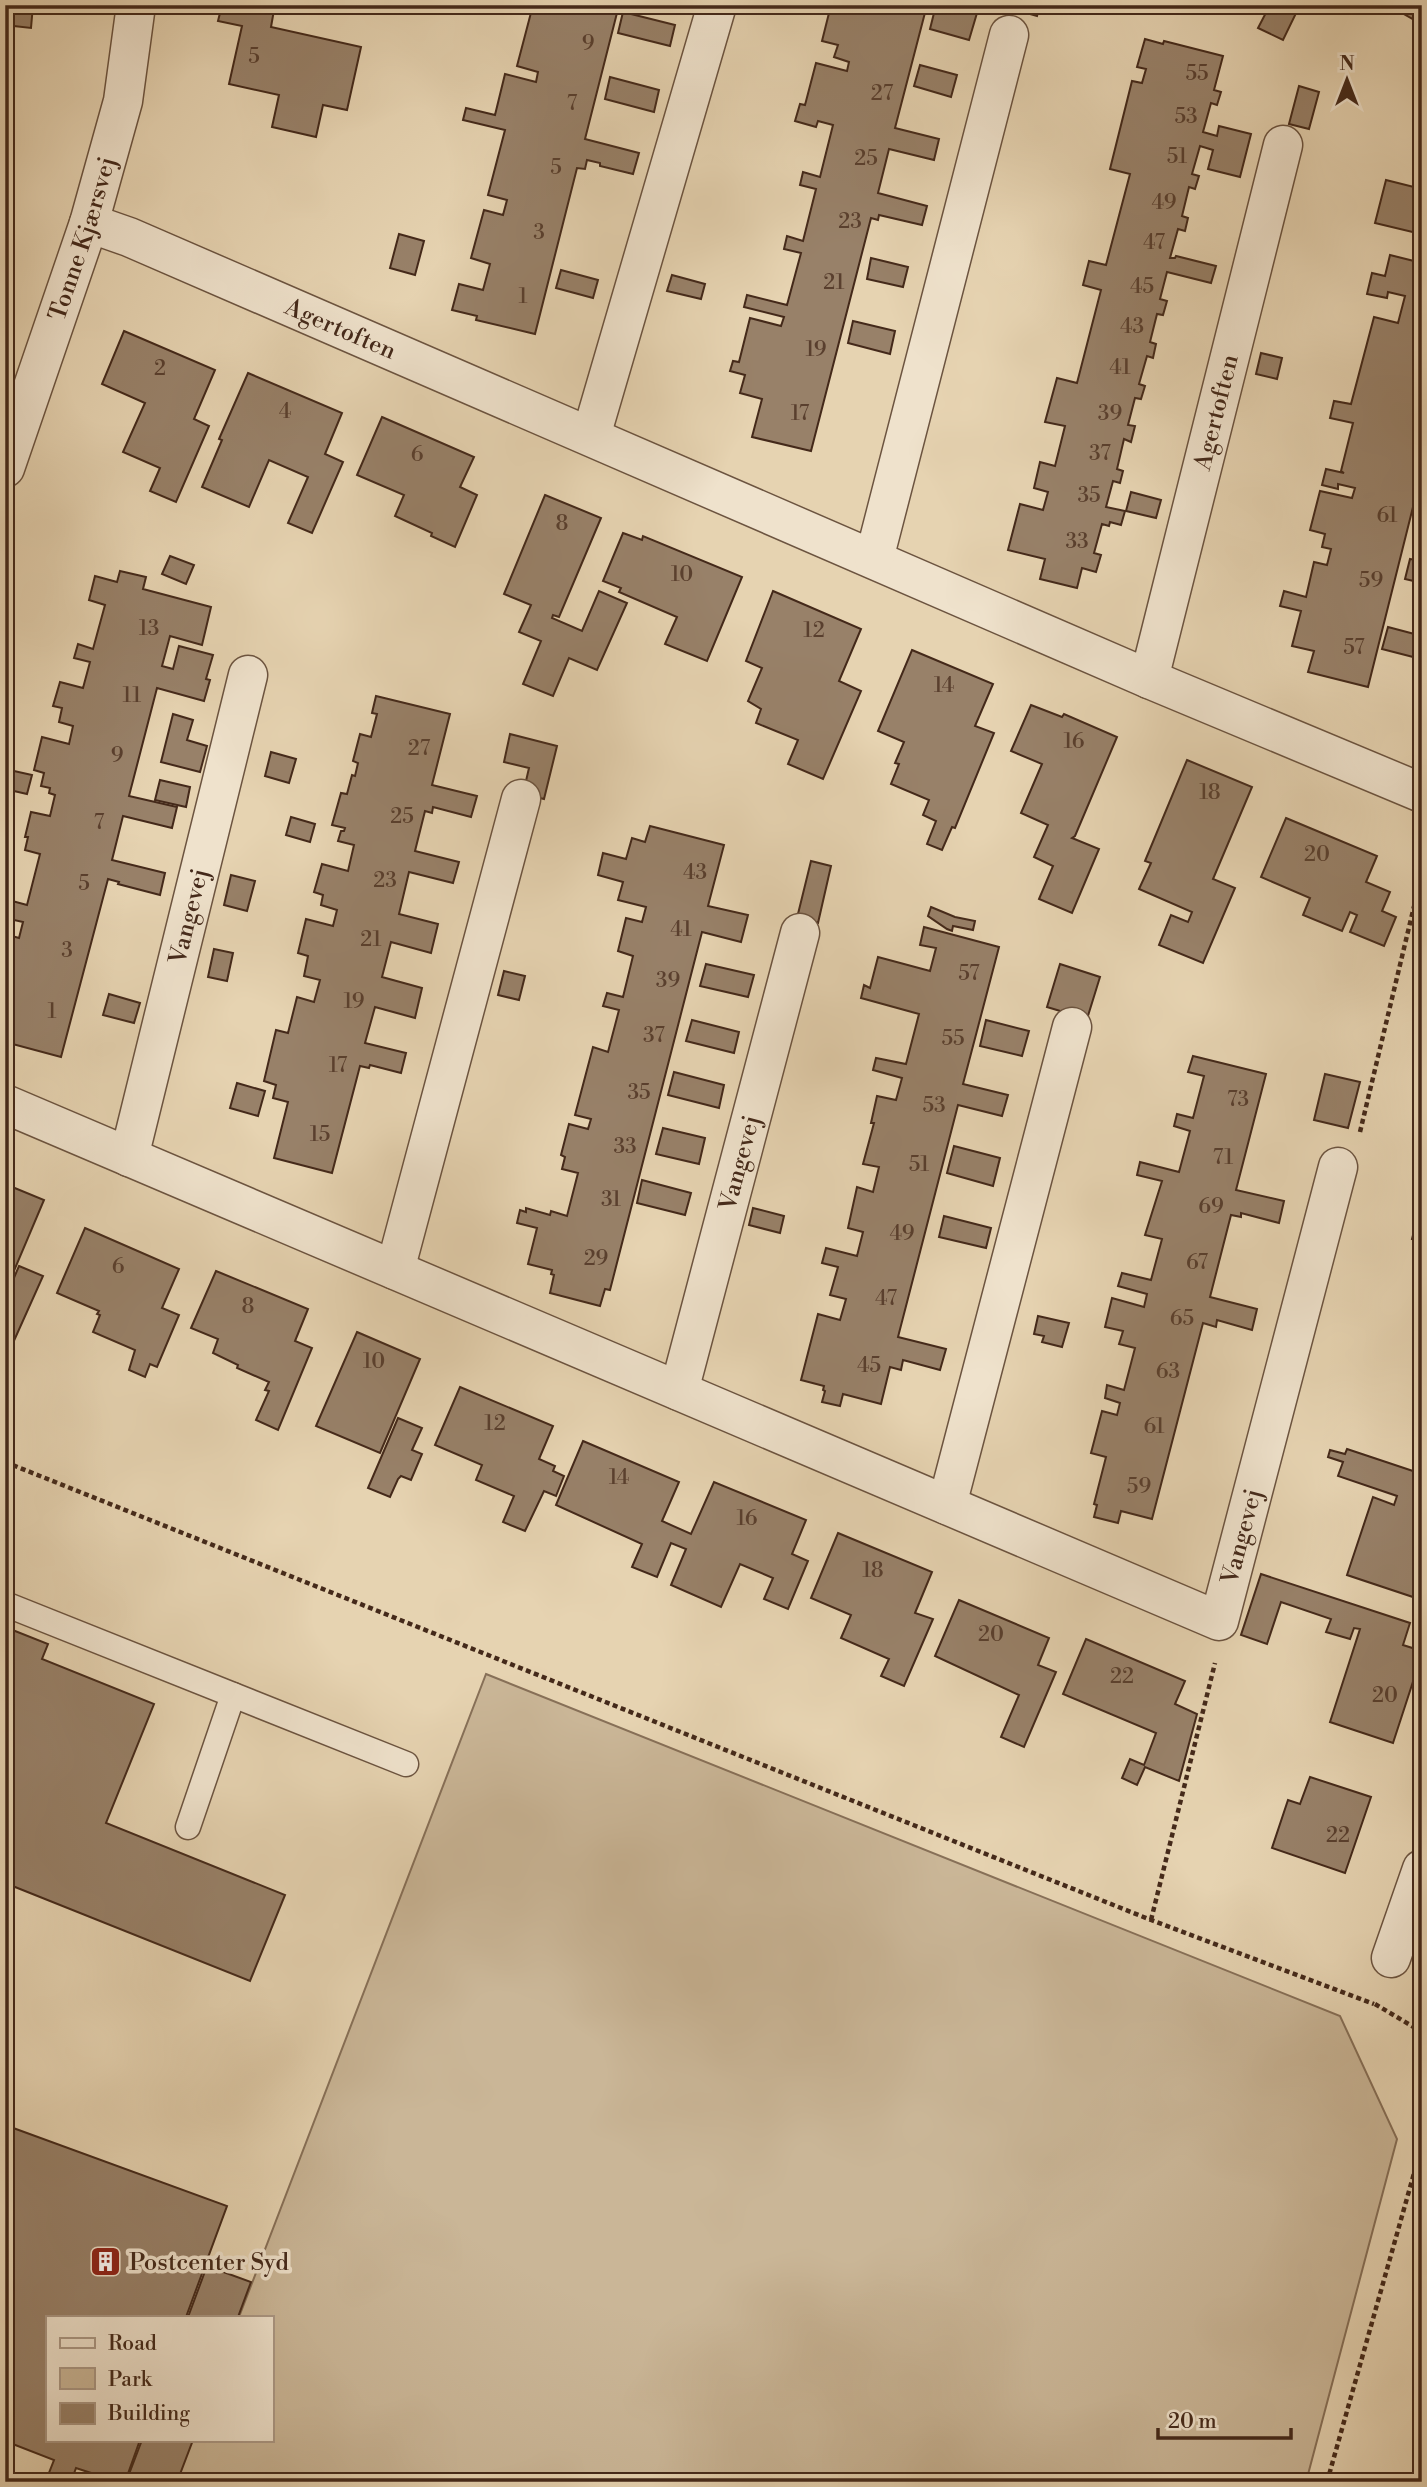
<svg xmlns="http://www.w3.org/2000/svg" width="1427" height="2487" font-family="'Libre Bodoni',serif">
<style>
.green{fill:#cab697;stroke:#877058;stroke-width:2}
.building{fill:#988169;stroke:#44291a;stroke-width:2}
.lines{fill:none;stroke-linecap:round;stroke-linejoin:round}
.service-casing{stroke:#6c5440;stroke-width:27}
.minor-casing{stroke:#6c5440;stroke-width:41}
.path{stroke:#44291a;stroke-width:4.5;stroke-dasharray:5 3.5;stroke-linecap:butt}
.service{stroke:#efe2cc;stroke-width:24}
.minor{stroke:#efe2cc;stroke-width:38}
.labels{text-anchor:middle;stroke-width:7;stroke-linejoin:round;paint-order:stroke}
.number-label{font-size:21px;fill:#593f2e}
.street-label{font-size:24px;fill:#44291a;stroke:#efe2cc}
.poi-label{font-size:24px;fill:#44291a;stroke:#efe2cc;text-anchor:start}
</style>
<rect width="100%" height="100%" fill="#e6d3b1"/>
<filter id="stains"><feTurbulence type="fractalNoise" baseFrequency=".00286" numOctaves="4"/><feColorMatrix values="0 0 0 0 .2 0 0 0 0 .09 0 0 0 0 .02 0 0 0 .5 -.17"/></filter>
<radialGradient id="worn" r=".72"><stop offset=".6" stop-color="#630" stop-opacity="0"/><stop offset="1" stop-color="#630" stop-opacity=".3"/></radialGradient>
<!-- green -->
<polygon class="green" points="486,1674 1340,2016 1397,2139 1306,2482 176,2482 192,2440 271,2440 271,2317 239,2317"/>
<!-- building -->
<g class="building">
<polygon points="5,5 33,5 31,28 5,25"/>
<polygon points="222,5 250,5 274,10 271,27 361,47 347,110 323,105 316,137 272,127 279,95 229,84 242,26 218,21"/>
<polygon points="533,5 619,5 585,139 639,153 633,174 600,166 600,163 587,160 585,169 577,168 535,334 476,320 477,316 452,310 459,284 483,290 490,264 471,258 484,210 503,215 507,200 488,195 505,130 463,120 466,108 495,115 505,74 536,82 538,72 517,66"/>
<polygon points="831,5 927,5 895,128 939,139 934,160 889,149 878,193 927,206 922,225 879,215 878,220 871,218 811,451 752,437 762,399 740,393 745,375 730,371 733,361 739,362 750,318 781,326 784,317 744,307 747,295 787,305 801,253 784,249 787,236 803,241 816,189 800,185 803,172 820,177 833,125 818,121 816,127 795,121 800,104 805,105 816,63 847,71 849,62 834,57 838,45 822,41"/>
<polygon points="936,5 945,5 977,13 969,40 930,29"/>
<polygon points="1017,5 1040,5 1037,16 1016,10"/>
<polygon points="1270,5 1300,5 1283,40 1258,28"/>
<polygon points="1388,5 1422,5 1422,19 1418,22"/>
<polygon points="623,12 675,25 670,46 618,33"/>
<polygon points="1145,39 1163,44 1164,41 1223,56 1214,90 1221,92 1217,105 1211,103 1203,132 1217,136 1219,126 1251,134 1240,177 1208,169 1213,150 1200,146 1192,174 1199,176 1195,189 1189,187 1182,216 1188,218 1185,231 1178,229 1170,258 1175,258 1176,256 1216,266 1211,283 1167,272 1160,299 1167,301 1163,315 1157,314 1150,342 1156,344 1153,358 1147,356 1139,384 1145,386 1141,399 1135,398 1128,425 1135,426 1131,442 1124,439 1117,469 1123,471 1120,483 1113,481 1106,507 1125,511 1121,525 1110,522 1109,526 1102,524 1094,553 1101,555 1096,572 1082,568 1077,588 1040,579 1045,559 1008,550 1020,504 1043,510 1048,492 1034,488 1040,462 1055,466 1065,426 1045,422 1057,378 1077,383 1101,290 1083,285 1089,261 1106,265 1130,174 1110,169 1132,81 1142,83 1146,69 1137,67"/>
<polygon points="920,65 957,75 951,97 914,86"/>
<polygon points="610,77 659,90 654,112 605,99"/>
<polygon points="1299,86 1319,92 1309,129 1289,124"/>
<polygon points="5,160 12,162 5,181"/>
<polygon points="1386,180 1422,189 1422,471 1368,687 1308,672 1314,651 1292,646 1301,611 1280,606 1284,591 1306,597 1314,562 1327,565 1331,549 1322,547 1325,534 1310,530 1320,491 1352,498 1355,488 1338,484 1338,489 1322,485 1326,469 1344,473 1341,471 1353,423 1330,418 1334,401 1351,404 1374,317 1398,323 1405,296 1388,292 1387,298 1367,294 1372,273 1385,276 1390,255 1414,261 1421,234 1375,223"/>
<polygon points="399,234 424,241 415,275 390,268"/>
<polygon points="871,258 908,267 903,287 867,279"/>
<polygon points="561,270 598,280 593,298 556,288"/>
<polygon points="672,275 705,284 701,299 667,291"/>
<polygon points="853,321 895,331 890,354 848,343"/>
<polygon points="124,331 215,370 194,419 209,426 176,502 150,491 160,468 123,452 145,403 102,384"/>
<polygon points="1261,353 1282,358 1277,379 1256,374"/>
<polygon points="248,373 342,413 325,454 343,462 312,533 288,523 308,477 269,460 249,507 202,487 222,440 219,439"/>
<polygon points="382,417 474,457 460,487 477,495 455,547 431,536 432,533 395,516 404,495 357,475"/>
<polygon points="1131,492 1161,500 1156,518 1126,511"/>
<polygon points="545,495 601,518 559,617 553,615 552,618 582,631 599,591 627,603 597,670 569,658 553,696 523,684 541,641 519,632 531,605 504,594"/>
<polygon points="623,533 642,540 643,536 742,577 707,661 665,644 677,617 619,592 621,588 603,581"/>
<polygon points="170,556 194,565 186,584 162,574"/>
<polygon points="1410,559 1422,561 1422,583 1405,579"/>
<polygon points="120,571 146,577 143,589 211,607 202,645 170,636 162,666 173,669 179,646 213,655 206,679 210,680 204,701 157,688 129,796 177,807 172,828 123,816 112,860 165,873 160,895 118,884 119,882 108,879 61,1057 5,1042 5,994 8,983 5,982 5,934 19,938 23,922 5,918 5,899 27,905 40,854 25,850 28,837 25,837 31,812 50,816 55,795 49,793 50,788 41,786 44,773 34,770 42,737 69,744 73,726 59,722 62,708 53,706 60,682 83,688 90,662 74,658 78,644 93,649 105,605 89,600 95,576 117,582"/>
<polygon points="773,591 861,629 839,681 861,691 823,779 788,764 798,740 756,723 761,709 748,701 762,668 746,661"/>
<polygon points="1388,627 1422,636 1417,658 1382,649"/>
<polygon points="912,650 993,684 975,726 994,733 955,828 952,827 942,850 927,844 936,821 923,815 929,800 891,784 899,764 895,763 904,742 878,731"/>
<polygon points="376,696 450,714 432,785 477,796 471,817 433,807 432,813 425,811 415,851 459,862 453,883 409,872 399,914 438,924 431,953 391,942 382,977 422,988 415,1018 375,1007 365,1043 406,1053 401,1073 370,1065 369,1068 360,1066 332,1173 274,1158 288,1102 273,1098 276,1085 264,1081 276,1030 288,1033 297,997 314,1002 320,980 304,976 308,956 298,953 306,919 333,926 337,910 321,905 323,895 314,892 322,864 348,871 354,845 338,841 341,831 344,831 345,828 332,825 341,793 347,794 352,775 355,776 358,763 353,761 360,734 371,737 377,714 372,713"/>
<polygon points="1031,705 1062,717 1064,714 1117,737 1075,836 1072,838 1099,849 1072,913 1039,899 1053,866 1034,857 1048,825 1021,813 1042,764 1011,751"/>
<polygon points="173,714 193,720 187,740 207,746 200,772 161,762"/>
<polygon points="510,734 557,746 544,799 523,794 529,768 504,762"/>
<polygon points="271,752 296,759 289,783 265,776"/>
<polygon points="1187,760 1252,787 1213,879 1235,888 1203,963 1159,945 1171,915 1188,922 1192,912 1139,889 1151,863 1145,861"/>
<polygon points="5,769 32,775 27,794 5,789"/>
<polygon points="160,780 190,787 186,807 155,800"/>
<polygon points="291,817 315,824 310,842 286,835"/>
<polygon points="1286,818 1377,856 1366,882 1390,892 1382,911 1396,917 1384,946 1350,932 1357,915 1350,912 1342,931 1303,915 1310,898 1261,877"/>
<polygon points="650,826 724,845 708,906 748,915 741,942 702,932 610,1290 605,1289 600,1306 550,1293 554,1275 551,1274 552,1270 528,1264 537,1228 517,1223 520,1210 526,1212 526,1208 550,1215 551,1211 567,1216 578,1173 562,1169 565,1157 561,1155 569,1124 588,1129 591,1119 575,1115 593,1047 608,1052 619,1010 603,1006 607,993 623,997 633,956 618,951 626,918 642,922 646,907 618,900 623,882 598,875 603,853 626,859 632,838 645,842"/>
<polygon points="811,861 831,866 818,923 797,918"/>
<polygon points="231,875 255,881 247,911 224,905"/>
<polygon points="931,907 955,917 975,921 973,930 953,926 952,931 947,929 928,916"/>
<polygon points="924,927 999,947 963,1084 1008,1095 1002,1116 958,1105 898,1337 946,1349 940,1370 903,1360 901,1370 890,1367 881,1404 843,1394 840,1406 822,1402 825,1391 823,1390 824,1386 801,1380 818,1314 840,1320 846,1299 830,1295 838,1267 822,1263 826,1248 857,1256 863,1232 848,1228 857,1187 873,1192 879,1167 863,1164 874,1123 871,1123 877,1096 896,1100 902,1078 873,1070 876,1058 906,1064 919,1014 861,998 864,985 870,988 878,957 930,971 936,948 920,945"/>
<polygon points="214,949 233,953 227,981 208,977"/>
<polygon points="706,964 754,975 748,997 700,986"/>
<polygon points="1060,964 1100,977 1087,1019 1047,1007"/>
<polygon points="504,971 525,976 519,1000 498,995"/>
<polygon points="109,994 140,1003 134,1023 103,1015"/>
<polygon points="692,1020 739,1032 734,1053 686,1041"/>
<polygon points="986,1020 1029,1031 1022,1056 980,1046"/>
<polygon points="1193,1056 1266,1074 1236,1190 1284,1201 1279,1223 1241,1213 1241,1217 1231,1215 1210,1297 1257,1309 1252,1330 1217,1320 1216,1327 1203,1323 1152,1519 1121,1511 1118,1523 1094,1517 1097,1505 1094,1504 1106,1457 1091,1453 1102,1411 1117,1415 1120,1403 1105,1398 1107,1385 1124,1390 1135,1348 1119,1344 1123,1331 1105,1327 1112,1298 1144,1307 1147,1294 1118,1286 1122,1273 1151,1280 1162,1239 1145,1235 1162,1181 1137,1175 1140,1162 1179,1172 1190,1131 1174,1126 1177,1114 1193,1118 1204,1076 1188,1072"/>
<polygon points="674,1072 724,1085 719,1108 668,1095"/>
<polygon points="1325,1074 1360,1082 1348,1128 1314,1120"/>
<polygon points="237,1083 265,1091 258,1116 230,1108"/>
<polygon points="663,1128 705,1138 699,1164 656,1154"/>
<polygon points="954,1146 1000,1158 993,1186 947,1173"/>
<polygon points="642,1180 691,1193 685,1215 637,1203"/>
<polygon points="5,1184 44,1200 5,1292"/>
<polygon points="1422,1200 1422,1242 1412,1239"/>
<polygon points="753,1208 784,1216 780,1233 749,1225"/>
<polygon points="944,1216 991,1228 986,1248 939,1237"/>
<polygon points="85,1228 179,1269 162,1308 179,1315 157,1367 150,1364 145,1377 129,1370 135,1350 93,1332 100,1315 97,1314 99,1311 57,1293"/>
<polygon points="19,1266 43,1276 13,1343 5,1340 5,1299"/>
<polygon points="216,1271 308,1309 295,1341 312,1348 278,1430 256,1420 269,1391 265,1390 269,1382 237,1368 238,1365 213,1353 218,1339 191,1328"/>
<polygon points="1038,1316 1069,1323 1062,1347 1042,1342 1044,1336 1034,1334"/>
<polygon points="357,1332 420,1359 380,1453 316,1426"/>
<polygon points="460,1387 553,1426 539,1459 555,1466 553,1471 564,1476 556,1496 544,1491 525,1531 503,1522 514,1496 476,1480 482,1465 435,1445"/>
<polygon points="398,1418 422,1428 412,1450 422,1454 411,1480 401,1476 398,1479 390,1497 368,1488"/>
<polygon points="583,1441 679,1482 662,1521 691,1534 714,1482 806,1520 792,1554 808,1561 788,1609 764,1599 773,1578 740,1564 721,1607 671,1585 686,1549 671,1543 657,1577 632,1567 642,1544 556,1505"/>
<polygon points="1347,1449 1422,1474 1422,1600 1347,1575 1373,1497 1394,1505 1397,1496 1338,1476 1343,1462 1328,1457 1330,1450 1345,1454"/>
<polygon points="838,1533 932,1572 915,1613 933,1619 904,1686 881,1676 889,1659 841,1638 851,1615 811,1598"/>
<polygon points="1261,1574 1410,1623 1403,1645 1422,1651 1422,1654 1393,1743 1330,1722 1360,1629 1354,1628 1350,1639 1326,1632 1331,1619 1281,1602 1267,1644 1241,1635"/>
<polygon points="959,1600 1049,1638 1038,1665 1056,1672 1024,1747 1001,1737 1019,1695 935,1656"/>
<polygon points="5,1627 48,1644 42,1659 154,1704 106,1823 285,1895 250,1981 5,1883"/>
<polygon points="1086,1639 1185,1681 1175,1704 1197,1714 1179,1781 1145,1767 1137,1785 1122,1778 1130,1759 1144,1765 1156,1733 1063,1694"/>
<polygon points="1310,1777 1371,1797 1345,1873 1272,1848 1288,1800 1300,1804"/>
<polygon points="5,2125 227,2206 186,2317 47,2317 47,2440 140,2440 125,2482 88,2482 91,2473 76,2468 71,2482 57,2482 47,2478 54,2460 5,2441"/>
<polygon points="207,2266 251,2282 238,2317 188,2317"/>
<polygon points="142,2440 193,2440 177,2482 126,2482"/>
</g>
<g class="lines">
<defs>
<g id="service">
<polyline points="5,1604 406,1764"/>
<polyline points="188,1827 233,1695"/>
</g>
<g id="minor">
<path id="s1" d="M 89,223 L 129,237 L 1149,679 L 1422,793"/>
<polyline points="591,436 717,5"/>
<path id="s2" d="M 5,468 L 89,223 L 123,101 L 136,5"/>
<polyline points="874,559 1009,35"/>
<path id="s3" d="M 1149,679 L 1283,145"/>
<path id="s4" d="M 5,1104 L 1219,1621 L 1338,1167"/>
<path id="s5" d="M 129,1157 L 248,675"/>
<polyline points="395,1270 521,799"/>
<path id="s6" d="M 679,1391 L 800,933"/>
<polyline points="947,1505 1072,1027"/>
<polyline points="1391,1958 1422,1869"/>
</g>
</defs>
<!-- service casing -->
<use href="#service" class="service-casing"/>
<!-- minor casing -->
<use href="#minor" class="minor-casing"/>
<!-- path -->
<g class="path">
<polyline points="1360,1132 1422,873"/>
<polyline points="5,1462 1151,1920 1374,2004"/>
<polyline points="1151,1920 1215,1663"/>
<polyline points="1375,2004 1422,2032"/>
<polyline points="1327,2482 1422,2145"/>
</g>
<!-- service -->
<use href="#service" class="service"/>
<!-- minor -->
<use href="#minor" class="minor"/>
</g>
<!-- icons -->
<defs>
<symbol id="building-square" viewBox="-11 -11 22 22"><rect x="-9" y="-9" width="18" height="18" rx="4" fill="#8f2418" stroke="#efe2cc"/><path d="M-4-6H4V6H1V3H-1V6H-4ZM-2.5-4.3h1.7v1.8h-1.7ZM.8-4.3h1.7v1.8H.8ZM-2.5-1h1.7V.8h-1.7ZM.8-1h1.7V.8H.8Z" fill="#fff"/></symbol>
</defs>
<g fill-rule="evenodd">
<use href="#building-square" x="88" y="2244" width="35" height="35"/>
</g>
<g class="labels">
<!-- number labels -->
<g class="number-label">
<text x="588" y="50">9</text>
<text x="254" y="63">5</text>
<text x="1197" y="80">55</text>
<text x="882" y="100">27</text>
<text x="572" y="110">7</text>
<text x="1186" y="123">53</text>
<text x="1177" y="163">51</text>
<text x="866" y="165">25</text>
<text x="556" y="174">5</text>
<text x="1164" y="209">49</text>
<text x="850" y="228">23</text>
<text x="539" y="239">3</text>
<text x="1154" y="249">47</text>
<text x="834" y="289">21</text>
<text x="1142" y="293">45</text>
<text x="523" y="303">1</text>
<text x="1132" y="333">43</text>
<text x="816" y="356">19</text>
<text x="1120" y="374">41</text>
<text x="160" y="375">2</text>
<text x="285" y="418">4</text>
<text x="800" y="420">17</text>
<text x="1110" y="420">39</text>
<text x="1100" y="460">37</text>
<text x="417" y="461">6</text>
<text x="1089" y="502">35</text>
<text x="1387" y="522">61</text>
<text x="562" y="530">8</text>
<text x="1077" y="548">33</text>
<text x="682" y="581">10</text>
<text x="1371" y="587">59</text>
<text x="149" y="635">13</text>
<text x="814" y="637">12</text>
<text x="1354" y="654">57</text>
<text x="944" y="692">14</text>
<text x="132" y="702">11</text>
<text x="1074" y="748">16</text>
<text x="419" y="755">27</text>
<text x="117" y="762">9</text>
<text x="1210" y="799">18</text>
<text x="402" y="823">25</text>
<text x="99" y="829">7</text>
<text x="1317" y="861">20</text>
<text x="695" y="879">43</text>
<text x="385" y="887">23</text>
<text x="84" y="890">5</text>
<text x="681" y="936">41</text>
<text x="371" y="946">21</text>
<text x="67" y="957">3</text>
<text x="969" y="980">57</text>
<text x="668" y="987">39</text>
<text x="354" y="1008">19</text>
<text x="52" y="1018">1</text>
<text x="654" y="1042">37</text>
<text x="953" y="1045">55</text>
<text x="338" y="1072">17</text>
<text x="639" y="1099">35</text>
<text x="1238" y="1106">73</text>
<text x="934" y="1112">53</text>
<text x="320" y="1141">15</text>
<text x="625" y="1153">33</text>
<text x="1223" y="1164">71</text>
<text x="919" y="1171">51</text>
<text x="611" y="1206">31</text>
<text x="1211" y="1213">69</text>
<text x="902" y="1240">49</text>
<text x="596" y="1265">29</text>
<text x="1197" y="1269">67</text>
<text x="118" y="1273">6</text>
<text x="886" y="1305">47</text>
<text x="248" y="1313">8</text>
<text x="1182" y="1325">65</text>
<text x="374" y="1368">10</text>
<text x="869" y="1372">45</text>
<text x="1168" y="1378">63</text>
<text x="495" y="1430">12</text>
<text x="1154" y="1433">61</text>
<text x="619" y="1484">14</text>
<text x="1139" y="1493">59</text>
<text x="747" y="1525">16</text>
<text x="873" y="1577">18</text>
<text x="991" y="1641">20</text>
<text x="1122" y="1683">22</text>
<text x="1385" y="1702">20</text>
<text x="1338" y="1842">22</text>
</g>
<!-- street labels -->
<g class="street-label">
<text dy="8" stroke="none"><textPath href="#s2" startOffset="242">Tonne Kjærsvej</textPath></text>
<text dy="8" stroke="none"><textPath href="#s1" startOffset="273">Agertoften</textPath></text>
<text dy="8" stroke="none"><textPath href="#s3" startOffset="275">Agertoften</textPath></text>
<text dy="8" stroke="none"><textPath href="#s5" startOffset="248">Vangevej</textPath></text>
<text dy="8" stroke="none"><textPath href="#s6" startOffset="236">Vangevej</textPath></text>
<text dy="8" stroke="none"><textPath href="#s4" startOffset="1407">Vangevej</textPath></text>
</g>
<!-- poi labels -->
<g class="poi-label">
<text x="129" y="2270">Postcenter Syd</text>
</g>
</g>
<!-- margin -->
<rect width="1427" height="2487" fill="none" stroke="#e6d3b1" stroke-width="28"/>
<rect x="7" y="7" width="1413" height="2473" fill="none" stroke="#44291a" stroke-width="3.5"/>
<rect x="14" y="14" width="1399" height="2459" fill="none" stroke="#44291a" stroke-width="2"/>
<!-- legend -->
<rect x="46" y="2316" width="228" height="126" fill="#efe2cc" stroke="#ab9885" stroke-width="2"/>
<rect x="60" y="2338" width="35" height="10" fill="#efe2cc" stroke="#ab9885" stroke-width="2"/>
<text x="108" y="2350" font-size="21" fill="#44291a">Road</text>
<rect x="60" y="2368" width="35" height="21" fill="#cab697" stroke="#ab9885" stroke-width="2"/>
<text x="108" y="2386" font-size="21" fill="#44291a">Park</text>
<rect x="60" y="2403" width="35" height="21" fill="#988169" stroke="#ab9885" stroke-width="2"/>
<text x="108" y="2420" font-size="21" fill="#44291a">Building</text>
<!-- north arrow -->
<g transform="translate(1347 80)" stroke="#efe2cc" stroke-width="5" paint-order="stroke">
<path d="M0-5L12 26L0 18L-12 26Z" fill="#44291a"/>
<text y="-10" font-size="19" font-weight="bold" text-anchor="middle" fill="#44291a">N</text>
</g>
<!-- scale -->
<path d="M1158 2428v10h133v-10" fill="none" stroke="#44291a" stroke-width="3.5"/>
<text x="1168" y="2428" font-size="21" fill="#44291a" stroke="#efe2cc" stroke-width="5" paint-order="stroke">20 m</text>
<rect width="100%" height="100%" filter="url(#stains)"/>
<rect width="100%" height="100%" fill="url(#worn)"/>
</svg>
